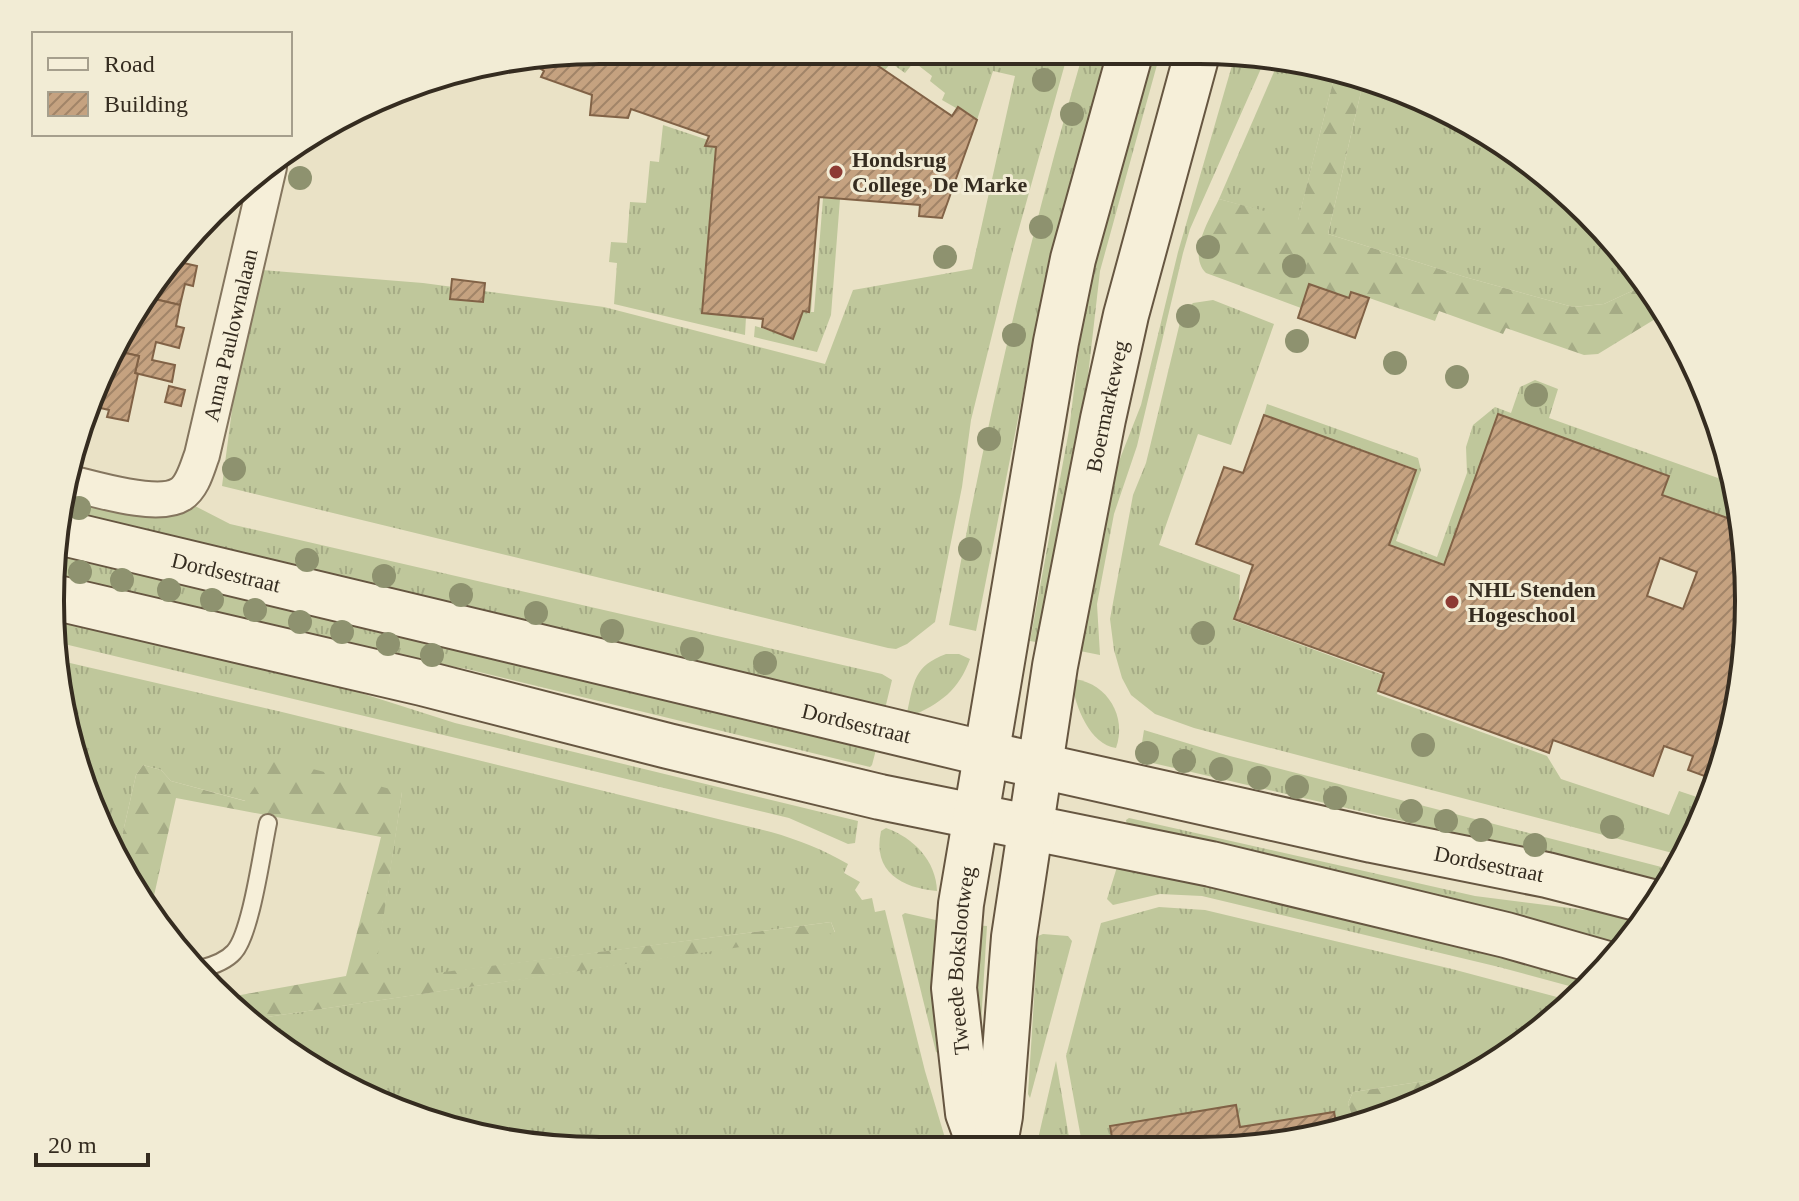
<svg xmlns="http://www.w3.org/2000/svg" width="1799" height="1201" font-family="'Times New Roman',serif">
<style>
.grass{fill:url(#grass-tufts)}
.forest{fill:url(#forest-firs)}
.building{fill:url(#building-hatch);stroke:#816246;stroke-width:2;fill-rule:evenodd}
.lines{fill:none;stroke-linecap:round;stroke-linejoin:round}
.lane-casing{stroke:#84755e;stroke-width:20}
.street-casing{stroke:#84755e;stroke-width:38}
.secondary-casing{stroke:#665641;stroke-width:48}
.lane{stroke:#f6efd9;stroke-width:16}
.street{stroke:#f6efd9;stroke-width:34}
.secondary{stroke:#f6efd9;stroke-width:44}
.tree{fill:#8e926f}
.poi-dot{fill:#8d3a33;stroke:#f2ecd5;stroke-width:3}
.labels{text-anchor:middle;stroke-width:6;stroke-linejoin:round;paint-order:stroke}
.poi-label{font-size:22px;font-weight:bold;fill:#352c20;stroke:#f2ecd5;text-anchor:start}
.street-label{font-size:22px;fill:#352c20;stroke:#f2ecd5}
.rim{fill:none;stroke:#352c20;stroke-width:4}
</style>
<defs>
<pattern id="grass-tufts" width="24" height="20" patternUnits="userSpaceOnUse" patternTransform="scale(2)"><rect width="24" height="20" fill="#bfc79b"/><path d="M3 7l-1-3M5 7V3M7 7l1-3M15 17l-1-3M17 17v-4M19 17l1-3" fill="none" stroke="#a5ab85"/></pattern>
<pattern id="forest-firs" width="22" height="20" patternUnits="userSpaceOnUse" patternTransform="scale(2)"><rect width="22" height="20" fill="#bfc79b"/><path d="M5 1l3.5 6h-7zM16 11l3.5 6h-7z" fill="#a5ab85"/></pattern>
<pattern id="building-hatch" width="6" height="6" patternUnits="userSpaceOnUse" patternTransform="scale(2)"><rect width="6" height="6" fill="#c5a280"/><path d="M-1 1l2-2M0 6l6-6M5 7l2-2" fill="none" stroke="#a18468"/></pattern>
</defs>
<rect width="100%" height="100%" fill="#eae2c6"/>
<!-- grass -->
<g class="grass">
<polygon points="872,52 1068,53 1013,250 971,420 962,487 935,622 907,644 896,649 888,648 222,486 233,402 262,270 423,283 604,307 825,364 853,290 972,269 1015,76 993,71 977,120 942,100 945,93 930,81 932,76 914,62 905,73 891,63 885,70 868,59"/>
<path d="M 1083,53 L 1110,54 L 1060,229 L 1032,348 L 976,631 L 949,625 C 984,432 1028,242 1083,53 Z"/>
<polygon points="1147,54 1160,54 1100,271 1081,437 1041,643 1030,641 1069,430 1090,260"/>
<polygon points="1235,55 1267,55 1190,229 1183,253 1137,446 1114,514 1097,604 1100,655 1075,650 1112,479 1141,405 1178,252"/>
<polygon points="1280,58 1335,74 1298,221 1219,199"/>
<polygon points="1363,83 1442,107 1562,187 1636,266 1647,284 1604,304 1573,307 1465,277 1328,234"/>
<polygon points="663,125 708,140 706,146 716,147 702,313 746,317 745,335 614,304 617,263 609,262 611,242 627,243 630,202 646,203 650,161 659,162"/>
<polygon points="819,197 811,312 814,312 823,198 840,199 831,315 817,352 754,337 755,326 793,338 803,311 809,311"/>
<polygon points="1213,300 1274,324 1231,445 1198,434 1159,545 1240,575 1239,602 1233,620 1383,675 1377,694 1547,756 1561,779 1669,815 1679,791 1709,801 1684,856 1194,728 1155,714 1131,695 1122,678 1114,650 1110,619 1133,495 1146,463 1182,314 1193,303"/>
<polygon points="1535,380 1558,389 1549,418 1718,478 1728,452 1739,512 1736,521 1662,495 1668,476 1499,415 1444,565 1389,545 1416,469 1264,415 1267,404 1418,458 1421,470 1396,541 1437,557 1467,473 1466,447 1473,425 1495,407 1511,413 1520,387"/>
<polygon points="66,499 195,506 230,524 882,674 892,680 883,717 61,524"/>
<polygon points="56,543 878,742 872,765 870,767 467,669 208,623 53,587 51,564"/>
<polygon points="54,608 207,644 455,723 858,821 855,843 848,844 789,818 56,642"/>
<path d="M 946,654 L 959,654 L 970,659 C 959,690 940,704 911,716 L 907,713 C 914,681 914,666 946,654 Z"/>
<path d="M 57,660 L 282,712 L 771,832 C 799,840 824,850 848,864 L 844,873 L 860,882 L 855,890 L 862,900 L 872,898 L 875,912 L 885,910 L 925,1071 L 948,1148 L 528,1146 L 357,1094 L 247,1020 L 835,932 L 831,922 L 373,982 L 402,792 L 246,801 L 171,781 L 161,770 L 143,765 L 136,775 L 117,858 L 61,708 Z"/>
<path d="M 1075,679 C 1108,684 1127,717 1116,748 C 1090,745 1075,706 1072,683 Z"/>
<polygon points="1144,730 1226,755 1677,871 1668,886 1617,871 1144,761 1140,755"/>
<polygon points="1129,818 1475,896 1618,914 1643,920 1624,947 1559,928 1127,825 1126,820"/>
<path d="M 886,828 C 914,838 936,861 937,891 C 902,888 872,872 881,831 Z"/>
<polygon points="1117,867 1135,869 1435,939 1595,980 1584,990 1499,967 1202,896 1160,894 1113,905 1107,899"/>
<polygon points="1159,907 1205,910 1452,969 1572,1001 1533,1038 1477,1073 1353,1092 1348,1103 1355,1127 1338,1133 1334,1112 1240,1127 1236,1105 1110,1126 1114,1149 1083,1149 1066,1056 1101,923"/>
<polygon points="905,913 940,921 940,1054 936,1052 902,915"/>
<polygon points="972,925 987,926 978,1073"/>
<polygon points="1043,934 1068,936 1072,941 1030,1098 1028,1094 1038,936"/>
<polygon points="1056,1061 1071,1149 1037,1149 1038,1139"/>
</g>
<!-- forest -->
<g class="forest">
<path d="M 1335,74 L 1363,83 L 1328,234 L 1465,277 L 1573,307 L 1604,304 L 1647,284 L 1665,313 L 1598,354 L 1584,355 L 1506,328 L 1503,334 L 1439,311 L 1435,321 L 1352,292 L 1349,298 L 1309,285 L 1301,308 L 1206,273 C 1187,254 1210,219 1219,199 L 1298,220 Z"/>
<polygon points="274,759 402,792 374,981 831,922 835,933 247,1020 237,1014 224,998 346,976 381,837 176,798 151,909 124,875 117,858 136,775 143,765 161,770 171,781 245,801"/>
<polygon points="1477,1073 1442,1094 1355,1127 1348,1103 1353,1092"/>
</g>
<!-- building -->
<g class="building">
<polygon points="600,50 872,52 868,59 952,116 958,107 977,120 942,218 919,216 920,205 819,197 809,312 803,311 793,339 762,327 763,319 702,313 716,147 705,146 709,136 631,109 628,118 590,115 592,95 541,77 544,71 530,62"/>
<polygon points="170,260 197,266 193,286 185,284 180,305 146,297"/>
<polygon points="452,279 485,283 483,302 450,299"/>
<polygon points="1309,284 1349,298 1351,292 1369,298 1355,338 1298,318"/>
<polygon points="146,297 180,305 176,326 184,328 179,348 156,342 152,360 175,365 172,382 135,373 139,356 121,352 124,335 131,337 136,314"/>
<polygon points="121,352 139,356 135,373 138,374 128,421 107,417 109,410 88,405 92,390 106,366 117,369"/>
<polygon points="169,386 185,390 181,406 165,402"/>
<path d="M 1498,414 L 1669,476 L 1662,495 L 1736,521 L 1739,512 L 1748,565 L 1744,673 L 1718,781 L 1688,770 L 1693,756 L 1664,746 L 1653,776 L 1553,740 L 1549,753 L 1378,691 L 1384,673 L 1234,619 L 1253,565 L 1196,544 L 1224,467 L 1243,473 L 1264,415 L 1416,470 L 1389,545 L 1444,565 ZM 1660,558 L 1697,572 L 1683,609 L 1647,596 Z"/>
<polygon points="1236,1105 1240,1127 1334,1112 1338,1133 1234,1150 1114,1149 1110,1126"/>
</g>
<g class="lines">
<defs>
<path id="lane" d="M 200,969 C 212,966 226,961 234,952 C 251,934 262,851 268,823"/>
<g id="street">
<path id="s1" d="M 70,483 C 96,489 158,509 181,494 C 193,486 197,468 202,455 L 269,167"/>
</g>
<g id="secondary">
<path id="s2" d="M 59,532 L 987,754 L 1372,840 L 1547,875 L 1656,903"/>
<polyline points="53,597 422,683 668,746 880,797 1211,864 1506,935 1611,965"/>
<path id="s3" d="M 981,1149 L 968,1113 L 954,988 L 961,904 L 1056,342 L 1073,259 L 1130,54"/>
<path id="s4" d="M 994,1149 L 1000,1116 L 1014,937 L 1055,666 L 1103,419 L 1126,315 L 1197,54"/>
</g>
</defs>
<!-- lane casing -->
<use href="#lane" class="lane-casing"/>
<!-- street casing -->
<use href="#street" class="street-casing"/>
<!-- secondary casing -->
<use href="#secondary" class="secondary-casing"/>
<!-- lane -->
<use href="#lane" class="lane"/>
<!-- street -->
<use href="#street" class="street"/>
<!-- secondary -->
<use href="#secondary" class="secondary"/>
</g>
<!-- trees -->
<g class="tree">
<circle cx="1044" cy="80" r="12"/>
<circle cx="1072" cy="114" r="12"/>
<circle cx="300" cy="178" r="12"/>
<circle cx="1041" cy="227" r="12"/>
<circle cx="1208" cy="247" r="12"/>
<circle cx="945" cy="257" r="12"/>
<circle cx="1294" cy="266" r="12"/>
<circle cx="1188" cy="316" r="12"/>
<circle cx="1014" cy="335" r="12"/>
<circle cx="1297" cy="341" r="12"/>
<circle cx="1395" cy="363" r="12"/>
<circle cx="1457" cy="377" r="12"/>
<circle cx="1536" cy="395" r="12"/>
<circle cx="989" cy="439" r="12"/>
<circle cx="234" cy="469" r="12"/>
<circle cx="79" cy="508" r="12"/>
<circle cx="970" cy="549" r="12"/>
<circle cx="307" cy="560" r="12"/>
<circle cx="80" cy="572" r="12"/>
<circle cx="384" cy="576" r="12"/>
<circle cx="122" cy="580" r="12"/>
<circle cx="169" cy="590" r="12"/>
<circle cx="461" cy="595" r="12"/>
<circle cx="212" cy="600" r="12"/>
<circle cx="255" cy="610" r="12"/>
<circle cx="536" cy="613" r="12"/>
<circle cx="300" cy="622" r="12"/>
<circle cx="612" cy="631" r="12"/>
<circle cx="342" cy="632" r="12"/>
<circle cx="1203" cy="633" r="12"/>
<circle cx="388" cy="644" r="12"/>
<circle cx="692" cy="649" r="12"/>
<circle cx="432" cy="655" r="12"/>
<circle cx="765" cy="663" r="12"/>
<circle cx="1423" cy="745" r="12"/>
<circle cx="1147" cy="753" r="12"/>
<circle cx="1184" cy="761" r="12"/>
<circle cx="1221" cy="769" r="12"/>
<circle cx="1259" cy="778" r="12"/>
<circle cx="1297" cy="787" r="12"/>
<circle cx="1335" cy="798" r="12"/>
<circle cx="1411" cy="811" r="12"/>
<circle cx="1446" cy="821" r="12"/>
<circle cx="1612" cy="827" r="12"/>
<circle cx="1481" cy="830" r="12"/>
<circle cx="1535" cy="845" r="12"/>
</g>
<!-- markers -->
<g class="poi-dot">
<circle cx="836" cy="172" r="8"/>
<circle cx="1452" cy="602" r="8"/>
</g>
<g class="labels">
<!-- poi labels -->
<g class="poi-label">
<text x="852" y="167">Hondsrug<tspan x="852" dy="25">College, De Marke</tspan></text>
<text x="1468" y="597">NHL Stenden<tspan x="1468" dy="25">Hogeschool</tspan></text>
</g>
<!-- street labels -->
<g class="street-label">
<text dy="8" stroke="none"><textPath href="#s1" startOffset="282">Anna Paulownalaan</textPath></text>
<text dy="8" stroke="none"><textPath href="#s4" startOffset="752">Boermarkeweg</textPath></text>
<text dy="8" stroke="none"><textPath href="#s2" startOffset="172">Dordsestraat</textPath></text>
<text dy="8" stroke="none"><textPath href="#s2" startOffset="820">Dordsestraat</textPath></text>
<text dy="8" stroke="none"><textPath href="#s2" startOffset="1468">Dordsestraat</textPath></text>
<text dy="8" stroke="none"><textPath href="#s3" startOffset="192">Tweede Bokslootweg</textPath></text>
</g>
</g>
<!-- crop -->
<path d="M0 0H1799V1201H0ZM600 64H1199A536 536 0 0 1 1735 600V601A536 536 0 0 1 1199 1137H600A536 536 0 0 1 64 601V600A536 536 0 0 1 600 64Z" fill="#f2ecd5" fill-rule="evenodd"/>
<path class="rim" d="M600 64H1199A536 536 0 0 1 1735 600V601A536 536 0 0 1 1199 1137H600A536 536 0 0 1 64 601V600A536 536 0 0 1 600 64Z"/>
<!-- legend -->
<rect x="32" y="32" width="260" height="104" fill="#f2ecd5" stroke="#a69f8d" stroke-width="2"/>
<rect x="48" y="58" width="40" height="12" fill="#f6efd9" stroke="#a69f8d" stroke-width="2"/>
<text x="104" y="72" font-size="24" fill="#352c20">Road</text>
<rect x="48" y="92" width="40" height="24" fill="url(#building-hatch)" stroke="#a69f8d" stroke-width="2"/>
<text x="104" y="112" font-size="24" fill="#352c20">Building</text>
<!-- scale -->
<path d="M36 1153v12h112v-12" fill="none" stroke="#352c20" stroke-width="4"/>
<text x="48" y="1153" font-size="24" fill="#352c20" stroke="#f2ecd5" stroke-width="6" paint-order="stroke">20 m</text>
</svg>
